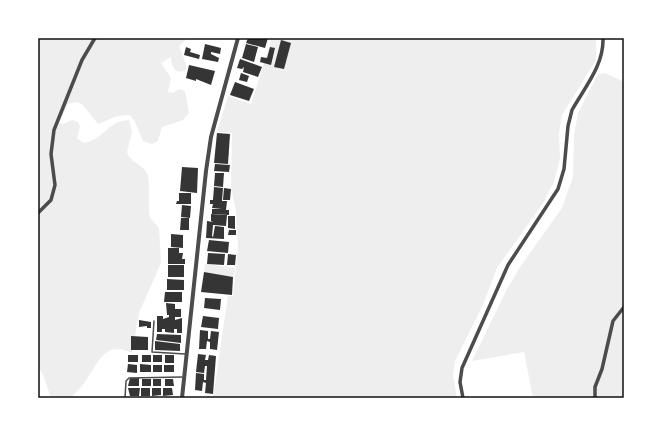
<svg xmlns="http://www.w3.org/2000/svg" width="662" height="436" font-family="'Roboto Serif',serif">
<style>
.green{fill:#eee}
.building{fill:#353535}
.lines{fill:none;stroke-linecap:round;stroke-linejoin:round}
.service{stroke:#4c4c4c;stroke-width:1.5}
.minor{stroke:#4c4c4c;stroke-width:3.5}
.tertiary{stroke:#4c4c4c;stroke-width:4}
.neatline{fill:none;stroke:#111;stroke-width:1.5}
</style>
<rect width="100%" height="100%" fill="#fff"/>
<!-- green -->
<g class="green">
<path d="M 38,38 L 188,38 L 179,46 L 186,64 L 186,70 C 175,76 171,65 171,57 L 161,63 L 171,78 L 168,92 L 173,93 L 179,89 L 185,91 L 189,113 L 183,120 L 162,127 L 158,141 L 152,144 L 143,141 L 135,122 L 130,115 L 117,116 L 98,124 L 82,104 L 76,102 L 68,104 L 59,123 L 62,124 L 72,120 L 78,122 L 80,127 L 77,138 L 83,143 C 105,140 106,121 129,120 L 132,132 L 127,152 C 130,163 142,164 147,173 C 151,181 147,206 150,218 L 159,228 L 161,263 L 139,313 L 132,353 C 104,339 98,364 85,382 C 81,387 76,393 70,398 L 51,398 L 43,375 L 38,366 Z"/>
<polygon points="272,38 596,38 596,60 562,115 559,133 560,159 554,182 543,203 497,268 483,305 455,361 453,375 457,398 213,398 228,296 233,296 238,246 236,211 231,188 232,133 217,132 228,96 251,104"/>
<polygon points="605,73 624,82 624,398 533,398 524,352 472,361 507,289 520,267 562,208 573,177 574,135 578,113 596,78 598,74"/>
<polygon points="205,264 235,268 234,277 204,272"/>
</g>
<!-- building -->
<g class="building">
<polygon points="248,38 268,38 265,48 246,43"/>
<polygon points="281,40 291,43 284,69 274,67"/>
<polygon points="205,44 221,48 220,54 211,52 211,54 219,58 218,62 202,59"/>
<polygon points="246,44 258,47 254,62 242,58"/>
<polygon points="186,47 191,49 190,52 200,55 199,59 184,55"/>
<polygon points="270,47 275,48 271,65 260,62 261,57 267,58"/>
<polygon points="240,59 262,67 258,77 243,72 244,67 242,69 237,68"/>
<polygon points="189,65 215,71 211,85 196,79 196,81 186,78"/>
<polygon points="241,73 249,76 247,82 239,80"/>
<polygon points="235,82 254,89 249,101 230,95"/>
<polygon points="217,133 230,134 228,164 214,163"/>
<polygon points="215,164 230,165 229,172 214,171"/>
<polygon points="182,167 198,168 197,193 180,191"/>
<polygon points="215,173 224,173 223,187 214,186"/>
<polygon points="214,187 223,188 222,201 227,201 226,210 229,210 229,215 212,214 212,209 222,209 212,208 213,204 210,204 210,200 213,200"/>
<polygon points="224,188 231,189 230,200 223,200"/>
<polygon points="179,193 191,193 191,204 176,204 177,201 179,201"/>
<polygon points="182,205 191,206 190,218 181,217"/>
<polygon points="211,214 227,215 226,226 213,225 212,236 213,237 215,226 224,227 224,239 206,238 207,221 213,222 211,221"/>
<polygon points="228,216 235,216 235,229 228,228"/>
<polygon points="181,218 189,218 189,230 180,230"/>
<polygon points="229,230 236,230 236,235 228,235"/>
<polygon points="171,234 183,235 183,248 171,247"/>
<polygon points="209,240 229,242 228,253 207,251"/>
<polygon points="168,248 179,248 179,253 183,253 182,259 185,259 185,264 168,264"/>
<polygon points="208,253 225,254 224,265 207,264"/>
<polygon points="228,254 236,255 235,265 227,265"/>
<rect x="168" y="265" width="16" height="12"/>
<polygon points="204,272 233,277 232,295 201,292"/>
<polygon points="167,279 184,280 184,290 167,290"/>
<polygon points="165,292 182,292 182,302 164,302"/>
<polygon points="205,298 221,299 220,310 204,308"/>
<polygon points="166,303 175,304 175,309 181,309 181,317 175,317 175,320 182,318 182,333 177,333 177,329 174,329 174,333 165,332 165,329 162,329 162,332 157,332 157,316 163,316 163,319 169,317 169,315 167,315"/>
<polygon points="203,316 219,318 218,329 201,327"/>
<polygon points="139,320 151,322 151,328 147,328 147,326 139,327"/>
<polygon points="200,330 208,331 208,339 210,339 211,331 219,332 217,350 210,349 210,342 207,341 206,349 199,349"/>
<polygon points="157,334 181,335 181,343 156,340"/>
<polygon points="131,336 148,337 148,350 131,350"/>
<polygon points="155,341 180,344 180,351 155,350"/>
<polygon points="198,354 206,355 205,360 208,360 209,355 216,356 213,394 205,393 206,383 203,382 202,391 195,390 196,373 204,374 204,380 206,380 207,366 205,366 204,373 196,372"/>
<rect x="128" y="355" width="10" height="7"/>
<rect x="142" y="355" width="9" height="7"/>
<rect x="153" y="355" width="9" height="7"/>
<rect x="165" y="355" width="9" height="8"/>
<polygon points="128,364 137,365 137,373 127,372"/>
<polygon points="140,364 151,365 151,372 140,372"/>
<rect x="153" y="365" width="9" height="7"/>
<rect x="164" y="365" width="10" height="7"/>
<polygon points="130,378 139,378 139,386 128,386"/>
<rect x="142" y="379" width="9" height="7"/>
<rect x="153" y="379" width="8" height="7"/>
<polygon points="165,379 173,379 174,386 165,386"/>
<polygon points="128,388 140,388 139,396 130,396"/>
<rect x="141" y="388" width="9" height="8"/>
<polygon points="152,388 161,388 161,395 152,396"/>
<polygon points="163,388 172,388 173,395 163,396"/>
</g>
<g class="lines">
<!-- service -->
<g class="service">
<polyline points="154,321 152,352 185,354"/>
<polyline points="125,398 126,381 129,378 182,377"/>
</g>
<!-- minor -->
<g class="minor">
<polyline points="38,213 51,200 55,185 51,154 54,130 82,60 95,38"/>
<path d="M 463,398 L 460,382 L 462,368 L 508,265 L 558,189 L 564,169 L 568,126 L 572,110 C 585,87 604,65 603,38"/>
<polyline points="595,398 595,387 602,369 613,321 624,307"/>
</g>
<!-- tertiary -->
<polyline class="tertiary" points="182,398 206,171 211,137 238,38"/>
</g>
<!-- border -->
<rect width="662" height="436" fill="none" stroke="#ffffff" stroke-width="78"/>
<rect x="39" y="39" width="584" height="358" class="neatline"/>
</svg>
